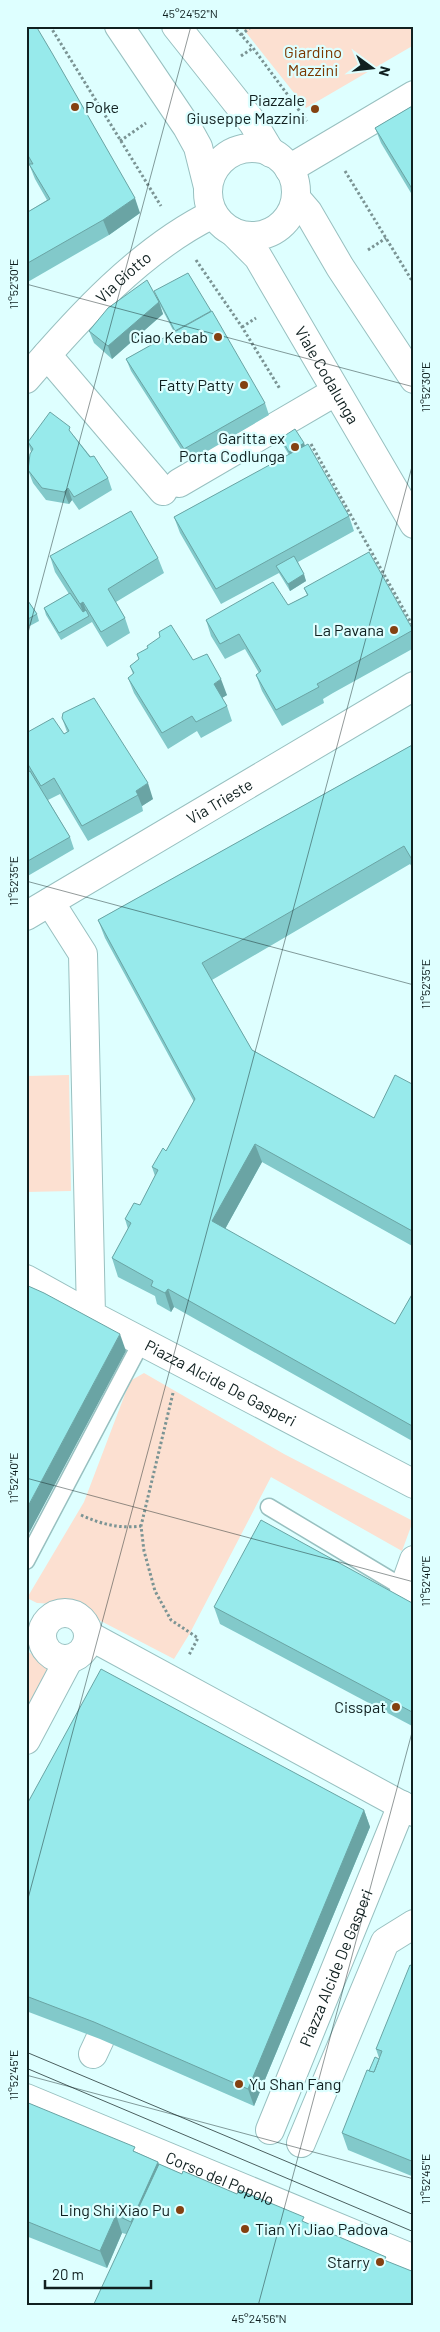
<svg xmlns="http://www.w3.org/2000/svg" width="440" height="2332" font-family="Barlow,sans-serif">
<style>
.green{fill:#fce0d1}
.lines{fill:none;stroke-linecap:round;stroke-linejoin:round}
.lane-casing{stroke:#98c0c0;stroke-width:19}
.street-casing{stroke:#98c0c0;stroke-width:30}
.secondary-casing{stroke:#98c0c0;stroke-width:30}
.path{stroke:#7b9494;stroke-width:3;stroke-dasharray:2.5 2.5;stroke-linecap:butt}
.lane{stroke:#fff;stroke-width:16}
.street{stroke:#fff;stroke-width:28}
.secondary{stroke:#fff;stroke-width:28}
.tram{stroke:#4b6060;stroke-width:1}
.wall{fill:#82c9ca}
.shaded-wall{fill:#6aa4a4}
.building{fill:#97eaeb;stroke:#6aa4a4}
.ticks{fill:none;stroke:#102020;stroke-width:1;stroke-opacity:0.45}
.poi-dot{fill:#844111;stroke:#deffff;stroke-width:2}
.labels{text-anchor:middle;stroke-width:4.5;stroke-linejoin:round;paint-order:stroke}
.park-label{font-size:16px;fill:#7b3700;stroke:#deffff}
.poi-label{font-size:16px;fill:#102020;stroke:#deffff;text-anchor:end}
.street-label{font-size:16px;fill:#102020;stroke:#deffff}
.neatline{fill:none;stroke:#102020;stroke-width:2}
.ticks-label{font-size:12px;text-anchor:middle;fill:#102020}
</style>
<rect width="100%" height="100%" fill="#deffff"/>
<!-- green -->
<g class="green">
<polygon points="241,26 414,26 414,45 306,108"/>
<polygon points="69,1075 71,1191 26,1192 26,1076"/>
<polygon points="144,1373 284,1454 413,1521 402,1551 271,1477 190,1633 174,1659 70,1605 37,1603 27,1598 84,1502 130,1381"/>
<polygon points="26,1651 54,1665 26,1718"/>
</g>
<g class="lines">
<defs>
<g id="lane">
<polyline points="269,1507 404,1588"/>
<polyline points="26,1561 142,1341"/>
</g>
<g id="street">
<polyline points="289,169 414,95"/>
<polyline points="47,355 163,491"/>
<path id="s1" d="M 26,379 C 78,318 141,249 213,214"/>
<polyline points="179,483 335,392"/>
<path id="s2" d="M 50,902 L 83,954 L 91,1315 L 414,1484"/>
<polyline points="26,1279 91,1315"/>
<polyline points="414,1560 404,1588 414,1593"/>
<circle cx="65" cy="1636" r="23"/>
<polyline points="88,1635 414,1812"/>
<polyline points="26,1740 69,1659"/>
<polyline points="93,2054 100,2039"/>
<path id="s3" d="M 26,2098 L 414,2259"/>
<path id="s4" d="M 270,2130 L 402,1805"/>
<polyline points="301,2143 385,1942 414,1924"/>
</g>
<g id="secondary">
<polyline points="119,26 187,127 198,147 208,187"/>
<polyline points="176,26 253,123 271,153"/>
<circle cx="252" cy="192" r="44"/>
<polyline points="296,198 308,212 340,267 414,379"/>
<path id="s5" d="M 233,232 L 258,257 L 414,524"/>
<path id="s6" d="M 26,916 L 414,686"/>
</g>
</defs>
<!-- lane casing -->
<use href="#lane" class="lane-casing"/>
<!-- street casing -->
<use href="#street" class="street-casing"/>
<!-- secondary casing -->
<use href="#secondary" class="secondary-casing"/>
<!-- path -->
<g class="path">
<polyline points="50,26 161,206"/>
<polyline points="233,26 253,48 307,121"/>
<polyline points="241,35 252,26"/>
<polyline points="241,56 253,48"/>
<polyline points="120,141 146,123"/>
<polyline points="345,171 414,284"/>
<polyline points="368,250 386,238"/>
<polyline points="196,260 242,327 280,389"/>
<polyline points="242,327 256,318"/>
<polyline points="311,444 414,628"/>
<polyline points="173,1393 141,1526 144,1551 155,1591 171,1620 198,1638 189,1655"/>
<path d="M 81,1515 C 101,1524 119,1529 141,1526"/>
<polyline points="26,1621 27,1618"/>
</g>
<!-- lane -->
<use href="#lane" class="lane"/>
<!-- street -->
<use href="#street" class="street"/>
<!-- secondary -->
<use href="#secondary" class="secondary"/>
<!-- tram -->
<g class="tram">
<polyline points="26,2052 414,2215"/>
<polyline points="26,2068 414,2232"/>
</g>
</g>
<!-- wall -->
<g class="wall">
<polygon points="26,26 140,213 109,235 26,283 26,213 47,200 35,179 29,164 26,159"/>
<polygon points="414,105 414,198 381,143 375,128"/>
<polygon points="156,296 265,403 269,415 189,462 131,371 126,359 174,332 160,305 163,314 112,359 94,343 89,331"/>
<polygon points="74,436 108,478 112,490 79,510 72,500 69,504 46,500 33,483 28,470 31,452 28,442"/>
<polygon points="281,438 304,443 305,446 349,516 354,531 298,562 306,581 290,591 279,573 221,604 180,533 174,517 289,455 283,445"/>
<polygon points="50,556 158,558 164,573 116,602 125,618 130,633 107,647 92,622 61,640 46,615 44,608 69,594 55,572"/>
<polygon points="304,588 413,630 414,632 414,648 333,693 323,699 324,703 282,726 262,691 256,675 259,673 245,649 225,659 211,636 206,620 288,605 307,595"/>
<polygon points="26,598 37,614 39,621 26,628"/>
<polygon points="137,654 193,660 227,695 222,698 227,706 232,721 201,738 197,731 168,749 134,693 128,678 133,674 130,666 139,659"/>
<polygon points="62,718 153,799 142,806 143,811 88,841 60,794 48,800 70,837 74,849 26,877 26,773 29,772 26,767 26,733 64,734 67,732"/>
<polygon points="414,744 414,870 410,864 212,980 252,1050 374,1118 414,1085 414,1247 262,1162 225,1229 395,1324 414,1291 414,1442 174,1307 171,1312 157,1304 155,1296 118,1277 112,1258 128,1229 125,1219 140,1205 155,1176 152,1167 166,1151 194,1102 105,938 98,920"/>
<polygon points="414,1604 414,1727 220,1624 214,1607"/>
<polygon points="26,1806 364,1810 370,1827 254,2106 100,2039 26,2011"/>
<polygon points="414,1967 414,2177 348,2150 342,2133 369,2071 379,2059 379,2058 376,2049"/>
<polygon points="26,2102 158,2162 159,2164 182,2174 306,2223 387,2261 126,2234 122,2233 107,2268 26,2236"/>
</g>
<!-- shaded-wall -->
<g class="shaded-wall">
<polygon points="135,198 140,213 109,235 103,220"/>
<polygon points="159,302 163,314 112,359 108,346"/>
<polygon points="26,336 29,344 26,347"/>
<polygon points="304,443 306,450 292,459 289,452"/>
<polygon points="68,488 72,500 69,504 64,492"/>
<polygon points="304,574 306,581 290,591 288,584"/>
<polygon points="83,602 88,616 85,618 80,604"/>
<polygon points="221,679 227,695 220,699 214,684"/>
<polygon points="148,783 153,799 142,806 136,791"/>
<polygon points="255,1144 262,1162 219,1240 212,1221"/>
<polygon points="168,1289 174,1307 171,1312 165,1293"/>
<polygon points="120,1334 126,1351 26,1539 26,1510"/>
<polygon points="364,1810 370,1827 254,2106 248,2089"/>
<polygon points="158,2162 164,2179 137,2239 131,2222"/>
<polygon points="116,2215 122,2233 107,2268 100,2251"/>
</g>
<!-- building -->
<g class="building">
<polygon points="26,26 36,26 52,53 135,198 103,220 26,264 26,213 50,199 29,164 33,164 26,152"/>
<polygon points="414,105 414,192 375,128"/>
<polygon points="188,273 211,311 175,331 154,291"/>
<polygon points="147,280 159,302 108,346 89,331 108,308"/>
<polygon points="212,311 265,403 184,449 126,359"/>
<polygon points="50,412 70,427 69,430 90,457 94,456 108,478 74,497 68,488 64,492 42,488 28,470 30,454 33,449 28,442"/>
<polygon points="295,429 304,443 289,452 281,438"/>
<polygon points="308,444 349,516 216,589 174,517"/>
<polygon points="131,511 158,558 108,589 125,618 101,632 83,602 80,604 50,556"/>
<polygon points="369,552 413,630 328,678 317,684 319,687 276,710 256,675 261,671 239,634 220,644 206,620 273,582 288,605 308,595 304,588"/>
<polygon points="294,556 304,574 288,584 276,566"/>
<polygon points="70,593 83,612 86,610 89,616 59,633 44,608"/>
<polygon points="26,598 37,614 26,620"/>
<polygon points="171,625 193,660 207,654 221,679 214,684 227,706 196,722 192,716 162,733 128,678 134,673 130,666 139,659 137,654 148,648 147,646 160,637 159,632"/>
<polygon points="94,698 148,783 136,791 138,795 82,826 54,778 41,786 26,761 26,733 53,718 64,734 69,731 62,718 63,713"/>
<polygon points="414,744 414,863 404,846 202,963 252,1050 374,1118 395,1075 414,1085 414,1232 255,1144 212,1221 395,1324 414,1291 414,1427 168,1289 165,1293 151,1286 153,1281 112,1258 131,1223 125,1219 134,1203 140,1205 158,1170 152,1167 163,1148 166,1151 195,1099 98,920"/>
<polygon points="30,771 70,837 26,862 26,773"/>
<polygon points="26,1285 44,1293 120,1334 26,1510"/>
<polygon points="261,1520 414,1604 414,1713 214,1607"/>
<polygon points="101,1669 364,1810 248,2089 94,2022 26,1996 26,1806"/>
<polygon points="410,1965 414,1967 414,2162 342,2133 367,2070 374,2072 382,2051 376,2049"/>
<polygon points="375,2057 379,2059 374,2072 369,2071"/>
<polygon points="26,2102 135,2147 133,2151 158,2162 131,2222 116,2215 100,2251 26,2221"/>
<polygon points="159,2164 182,2174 183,2171 237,2194 239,2190 304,2217 302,2221 386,2257 384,2260 414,2272 414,2306 93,2306"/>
<polygon points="26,2302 33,2306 26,2306"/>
</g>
<!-- ticks -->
<path class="ticks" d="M 26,284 L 414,387M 26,640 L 191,26M 26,881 L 414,985M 26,1478 L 414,1582M 26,1906 L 414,459M 26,2075 L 414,2179M 258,2306 L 414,1725"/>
<!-- markers -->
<g class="poi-dot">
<circle cx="75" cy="107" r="5"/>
<circle cx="315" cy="109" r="5"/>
<circle cx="218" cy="337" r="5"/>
<circle cx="244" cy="385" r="5"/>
<circle cx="295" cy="447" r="5"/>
<circle cx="394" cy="630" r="5"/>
<circle cx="396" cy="1707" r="5"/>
<circle cx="239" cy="2084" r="5"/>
<circle cx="180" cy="2210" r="5"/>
<circle cx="245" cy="2229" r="5"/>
<circle cx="380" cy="2262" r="5"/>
</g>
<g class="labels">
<!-- park labels -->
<g class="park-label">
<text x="313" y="58">Giardino<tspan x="313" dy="18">Mazzini</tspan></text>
</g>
<!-- poi labels -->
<g class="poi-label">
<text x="305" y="106">Piazzale<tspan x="305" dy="18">Giuseppe Mazzini</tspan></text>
<text x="85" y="113" text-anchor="start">Poke</text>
<text x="208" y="343">Ciao Kebab</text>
<text x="234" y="391">Fatty Patty</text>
<text x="285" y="444">Garitta ex<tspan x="285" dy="18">Porta Codlunga</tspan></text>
<text x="384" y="636">La Pavana</text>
<text x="386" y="1713">Cisspat</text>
<text x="249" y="2090" text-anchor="start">Yu Shan Fang</text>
<text x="170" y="2216">Ling Shi Xiao Pu</text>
<text x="255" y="2235" text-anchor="start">Tian Yi Jiao Padova</text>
<text x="370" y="2268">Starry</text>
</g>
<!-- street labels -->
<g class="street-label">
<text dy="6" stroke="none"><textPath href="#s1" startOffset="141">Via Giotto</textPath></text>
<text dy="6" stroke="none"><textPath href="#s5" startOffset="172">Viale Codalunga</textPath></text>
<text dy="6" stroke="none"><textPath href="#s6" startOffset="225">Via Trieste</textPath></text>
<text dy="6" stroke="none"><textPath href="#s2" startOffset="569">Piazza Alcide De Gasperi</textPath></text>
<text dy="6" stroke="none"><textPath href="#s4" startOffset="175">Piazza Alcide De Gasperi</textPath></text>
<text dy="6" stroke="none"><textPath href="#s3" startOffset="210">Corso del Popolo</textPath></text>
</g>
</g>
<!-- border -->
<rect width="440" height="2332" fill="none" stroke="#deffff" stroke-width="55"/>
<!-- north arrow -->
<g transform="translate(372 68) rotate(105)" stroke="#deffff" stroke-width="4" paint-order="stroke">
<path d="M0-4L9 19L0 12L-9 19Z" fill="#102020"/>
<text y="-8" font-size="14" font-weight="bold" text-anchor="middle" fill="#102020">N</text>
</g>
<!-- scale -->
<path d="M45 2280v8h106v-8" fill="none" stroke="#102020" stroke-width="2.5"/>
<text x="52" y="2280" font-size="15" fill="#102020" stroke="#deffff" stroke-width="4" paint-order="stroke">20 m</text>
<rect x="28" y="28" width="384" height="2276" class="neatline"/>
<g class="ticks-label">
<text x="190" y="18">45°24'52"N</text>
<text transform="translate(14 284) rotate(-90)" y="4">11°52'30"E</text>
<text transform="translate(426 387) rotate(-90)" y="4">11°52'30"E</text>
<text transform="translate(14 881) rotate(-90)" y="4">11°52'35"E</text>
<text transform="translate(426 984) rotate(-90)" y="4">11°52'35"E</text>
<text transform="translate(14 1478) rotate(-90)" y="4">11°52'40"E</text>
<text transform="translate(426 1581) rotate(-90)" y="4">11°52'40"E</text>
<text transform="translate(14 2075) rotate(-90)" y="4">11°52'45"E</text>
<text transform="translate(426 2179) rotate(-90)" y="4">11°52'45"E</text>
<text x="259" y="2323">45°24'56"N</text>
</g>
</svg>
